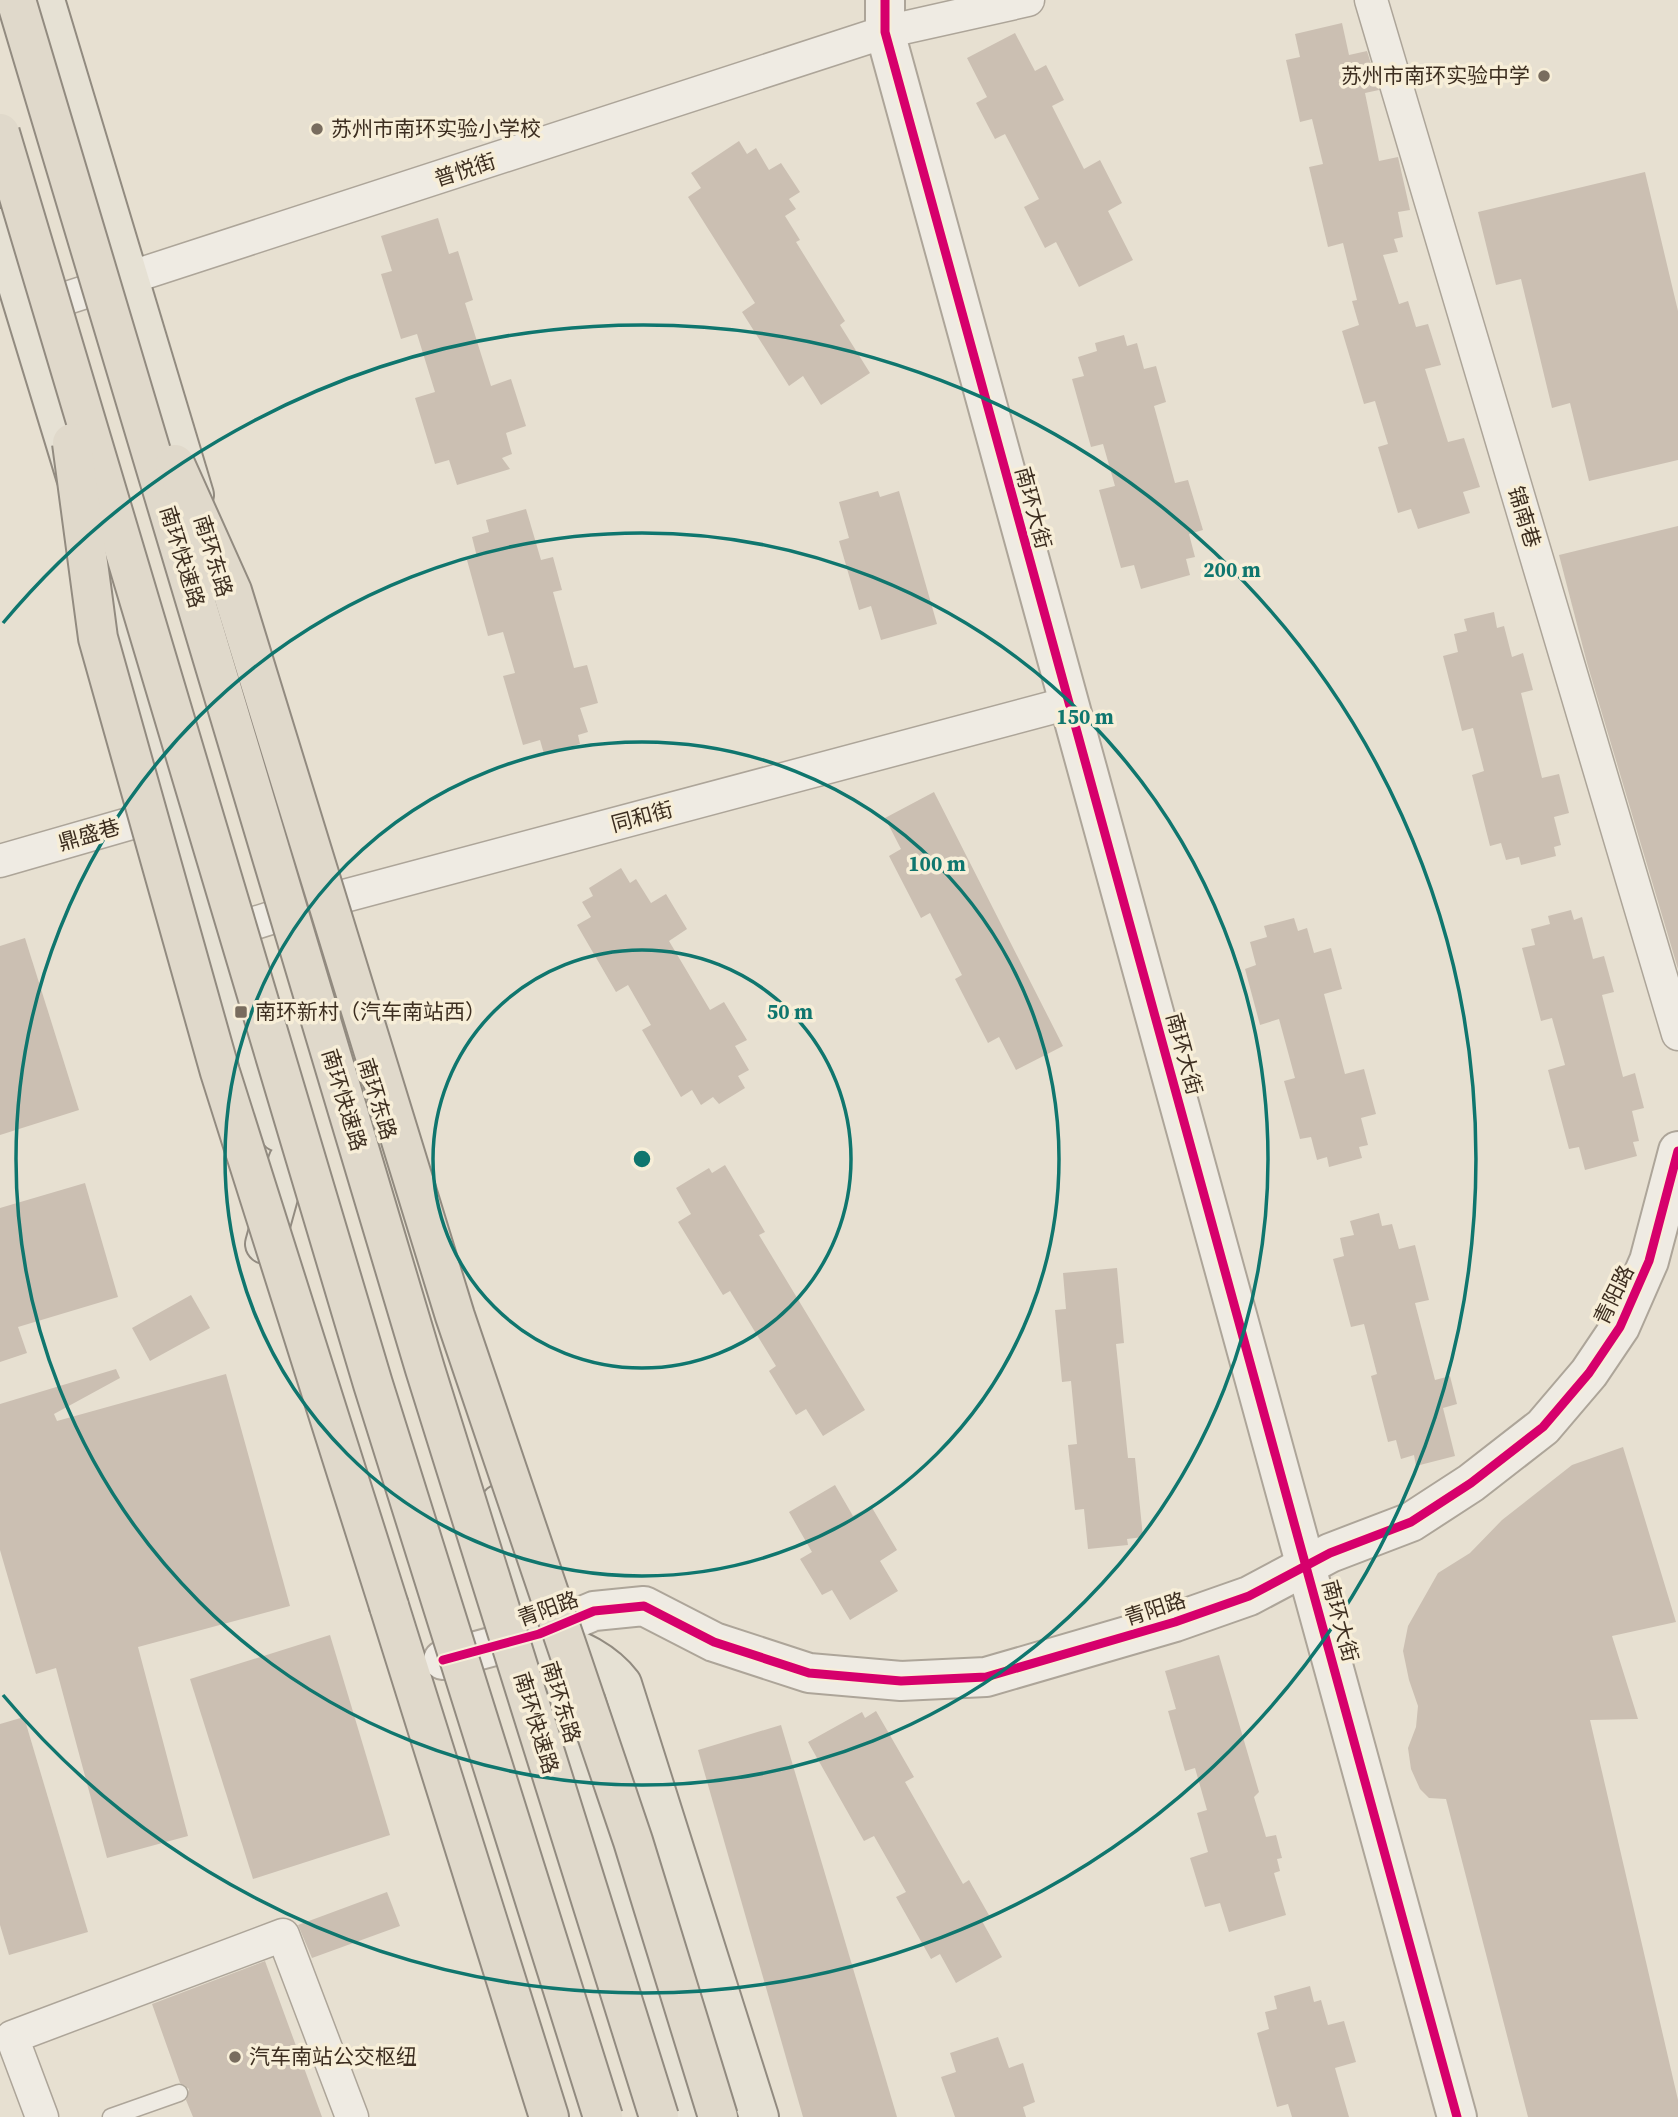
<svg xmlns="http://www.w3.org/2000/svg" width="1678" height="2117" font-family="'Source Serif 4','Noto Sans SC',serif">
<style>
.building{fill:#cbbfb2}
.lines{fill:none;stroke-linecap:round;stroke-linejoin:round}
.service-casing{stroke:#ada599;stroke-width:19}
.minor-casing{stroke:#ada599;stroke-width:35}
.tertiary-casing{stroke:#ada599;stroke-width:42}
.primary-casing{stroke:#928b80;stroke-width:42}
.trunk-casing{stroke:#928b80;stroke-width:42}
.service{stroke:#efebe3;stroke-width:16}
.minor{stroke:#efebe3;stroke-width:32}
.tertiary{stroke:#efebe3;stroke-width:38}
.primary{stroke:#e6e1d4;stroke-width:38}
.trunk{stroke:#e0d9cb;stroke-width:38}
.trunk-bridge-casing{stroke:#928b80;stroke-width:42;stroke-linecap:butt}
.trunk-bridge{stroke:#e0d9cb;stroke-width:38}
.cycleway-casing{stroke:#f7eed8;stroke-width:13}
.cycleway{stroke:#d6006c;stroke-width:9}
.ring{fill:none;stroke:#0f766e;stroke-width:3.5}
.poi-dot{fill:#786c5e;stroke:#f7eed8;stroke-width:2.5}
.labels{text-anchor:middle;stroke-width:7;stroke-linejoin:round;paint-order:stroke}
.poi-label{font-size:21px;fill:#3d2e20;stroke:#f7eed8;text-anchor:start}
.street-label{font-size:21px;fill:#3d2e20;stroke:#f7eed8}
.centre{fill:#0f766e;stroke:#f7eed8;stroke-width:3.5}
.ring-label{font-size:21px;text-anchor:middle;font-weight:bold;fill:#0f766e;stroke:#f7eed8;stroke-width:7;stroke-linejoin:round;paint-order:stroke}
</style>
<rect width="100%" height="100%" fill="#e7e0d1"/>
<!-- building -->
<g class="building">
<polygon points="1342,23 1349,55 1367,51 1379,90 1365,93 1379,161 1398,157 1410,210 1398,212 1403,237 1394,239 1398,252 1383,255 1399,304 1408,301 1416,327 1428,324 1441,365 1425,369 1448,442 1464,438 1480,487 1463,492 1470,513 1418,529 1411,509 1398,513 1378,447 1388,444 1375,401 1364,404 1342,331 1359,325 1352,301 1357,300 1343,243 1328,247 1309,167 1323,164 1312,119 1300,122 1286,60 1300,57 1295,34"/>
<polygon points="1015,33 1035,71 1046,65 1064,100 1052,106 1084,169 1100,160 1122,203 1108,211 1133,260 1079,287 1056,242 1045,248 1024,207 1039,199 1005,134 995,139 976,103 987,97 967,58"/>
<polygon points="739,141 747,154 756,148 769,170 781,163 800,192 789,199 796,209 785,216 800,240 796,242 845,321 840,325 870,373 821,405 803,376 789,386 742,312 755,303 688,197 701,188 691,173"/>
<polygon points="1645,172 1678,311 1678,460 1589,481 1570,403 1552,408 1521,279 1496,285 1478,212"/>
<polygon points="438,218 449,254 458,251 473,300 465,303 491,386 511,379 526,426 506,433 512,454 502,458 510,469 457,485 449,460 435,464 415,398 435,392 417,334 401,339 381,274 392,271 381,236"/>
<polygon points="1124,335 1127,346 1137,343 1144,369 1156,366 1166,402 1154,406 1175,483 1188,480 1203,530 1189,534 1195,557 1186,559 1190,575 1141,589 1134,565 1121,568 1099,490 1115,486 1103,444 1091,447 1072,379 1084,376 1078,357 1097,351 1095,343"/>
<polygon points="878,491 880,497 899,491 937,624 881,640 871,606 859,610 839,541 849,538 839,502"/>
<polygon points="526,509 541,560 553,557 562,590 553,592 574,668 587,665 598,703 580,708 588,732 578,735 580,744 544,754 540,740 523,745 503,676 515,673 503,632 488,636 467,560 477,557 472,537 489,532 486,520"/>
<polygon points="1678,526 1678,969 1587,663 1559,555"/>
<polygon points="1494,612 1497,628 1504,626 1512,657 1523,653 1533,690 1521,693 1542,778 1559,774 1569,813 1554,817 1561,845 1554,847 1556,856 1521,865 1519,857 1506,860 1501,843 1490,846 1472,775 1484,771 1473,728 1462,731 1443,656 1458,652 1454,634 1467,631 1464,619"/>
<polygon points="934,792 1063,1046 1016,1070 999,1037 988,1043 955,979 962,975 930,913 921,918 889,856 901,849 885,818"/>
<polygon points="621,868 630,883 636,879 651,903 666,894 687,929 669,941 710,1010 724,1002 747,1040 735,1046 749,1070 738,1076 745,1088 719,1104 713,1097 701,1105 692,1090 681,1097 642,1030 651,1025 628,985 616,992 577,925 591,917 582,902 593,896 589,888"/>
<polygon points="1571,910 1574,920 1582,917 1593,959 1604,956 1614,992 1602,995 1623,1077 1635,1073 1644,1108 1632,1111 1639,1141 1633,1142 1637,1156 1585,1170 1579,1147 1569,1149 1548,1070 1565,1065 1552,1018 1541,1021 1522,948 1535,945 1531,929 1550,924 1548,916"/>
<polygon points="1294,918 1298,931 1307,928 1314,953 1331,948 1342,989 1324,994 1345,1074 1364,1069 1376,1114 1361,1118 1368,1145 1359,1147 1362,1158 1329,1167 1327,1157 1317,1160 1311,1137 1300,1139 1284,1081 1295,1078 1279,1019 1260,1025 1245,969 1256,965 1250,942 1267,937 1264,926"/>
<polygon points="25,938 79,1110 0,1135 0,946"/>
<polygon points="725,1165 765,1232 759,1235 865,1410 823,1436 806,1409 796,1415 769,1371 776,1366 730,1291 723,1295 678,1222 691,1214 676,1188 709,1168 712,1173"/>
<polygon points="85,1183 118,1297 18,1327 27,1353 0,1362 0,1208"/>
<polygon points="1379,1213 1382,1226 1392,1224 1399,1249 1415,1245 1429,1300 1415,1303 1435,1380 1450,1376 1457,1404 1443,1408 1455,1456 1416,1466 1414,1455 1401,1459 1396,1440 1388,1442 1371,1376 1377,1374 1364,1324 1351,1327 1333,1259 1344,1256 1340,1238 1354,1235 1350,1221"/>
<polygon points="1117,1268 1124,1343 1116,1344 1128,1458 1135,1458 1143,1537 1127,1539 1128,1545 1088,1549 1084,1509 1075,1510 1068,1445 1077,1444 1071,1381 1062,1382 1055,1310 1066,1309 1063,1273"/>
<polygon points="191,1295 210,1328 150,1361 132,1328"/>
<polygon points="116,1369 120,1378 54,1414 57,1421 226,1374 290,1606 138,1647 188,1836 107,1858 56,1668 36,1674 0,1550 0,1404"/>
<polygon points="1623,1447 1676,1622 1612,1636 1638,1719 1590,1720 1678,2100 1678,2117 1528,2117 1446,1799 1429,1798 1420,1789 1411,1769 1408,1748 1416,1727 1418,1706 1409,1680 1403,1651 1408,1626 1438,1573 1470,1553 1502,1520 1572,1465"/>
<polygon points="835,1485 853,1516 871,1506 897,1550 880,1561 898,1591 850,1620 832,1590 822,1595 800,1559 812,1552 789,1512"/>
<polygon points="330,1635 390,1835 253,1879 190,1679"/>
<polygon points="1219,1655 1259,1792 1254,1797 1266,1837 1276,1835 1282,1858 1277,1859 1280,1871 1274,1873 1286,1915 1229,1932 1220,1903 1205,1907 1190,1858 1208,1852 1197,1813 1207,1810 1195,1768 1185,1771 1168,1711 1176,1709 1165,1671"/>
<polygon points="876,1711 914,1777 905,1782 963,1884 969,1880 990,1917 982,1921 1002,1957 956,1983 940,1954 931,1959 896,1897 906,1892 874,1836 864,1841 808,1742 862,1712 865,1718"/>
<polygon points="24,1717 88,1932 9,1955 0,1925 0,1724"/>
<polygon points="781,1725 897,2117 803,2117 698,1750"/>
<polygon points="387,1892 400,1926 312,1958 298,1925"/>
<polygon points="265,1961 322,2117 193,2117 186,2100 189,2089 180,2083 152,2004"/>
<polygon points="1310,1986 1314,2002 1321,2000 1328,2025 1344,2021 1356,2062 1335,2068 1349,2117 1292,2117 1288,2104 1277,2107 1257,2033 1269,2029 1265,2012 1277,2009 1274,1996"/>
<polygon points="998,2037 1009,2068 1023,2063 1035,2102 1023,2107 1026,2117 955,2117 941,2077 956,2072 950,2053"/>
</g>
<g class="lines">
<defs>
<polyline id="service" points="111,2117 179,2093"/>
<g id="minor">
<polyline points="1371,0 1678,1034"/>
<polyline points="30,310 885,32 1028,0"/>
<polyline points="0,861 170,812"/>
<polyline points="217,935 318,903 1069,703"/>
<polyline points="42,2117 12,2037 283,1935 352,2117"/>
</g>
<g id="tertiary">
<polyline points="885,0 885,32 1457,2117"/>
<polyline points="443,1660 539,1634 594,1611 644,1606 714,1642 809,1673 901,1681 986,1677 1175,1622 1249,1596 1330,1553 1411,1522 1471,1483 1543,1427 1589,1373 1620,1327 1649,1261 1678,1151"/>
</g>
<g id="primary">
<polyline points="45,0 194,495"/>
<polyline points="0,228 76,477"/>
<polyline points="96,545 279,1132"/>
<polyline points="265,1244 288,1161"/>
<polyline points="500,1504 689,2117"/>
<path d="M 544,1636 C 573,1648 602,1658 622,1684 L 759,2117"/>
</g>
<polyline id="trunk" points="389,1606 549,2117"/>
</defs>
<!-- service casing -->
<use href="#service" class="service-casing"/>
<!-- minor casing -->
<use href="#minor" class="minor-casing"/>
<!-- tertiary casing -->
<use href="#tertiary" class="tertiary-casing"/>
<!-- primary casing -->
<use href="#primary" class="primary-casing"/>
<!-- trunk casing -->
<use href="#trunk" class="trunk-casing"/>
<!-- service -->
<use href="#service" class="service"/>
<!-- minor -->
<use href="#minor" class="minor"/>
<!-- tertiary -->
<use href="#tertiary" class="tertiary"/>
<!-- primary -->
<use href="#primary" class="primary"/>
<!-- trunk -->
<use href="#trunk" class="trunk"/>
<defs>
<g id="trunk-bridge">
<polyline points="16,0 425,1369 659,2117"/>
<polyline points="0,133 373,1384 603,2117"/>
<polyline points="72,443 98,638 220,1072 389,1606"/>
<polyline points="175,464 232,591 455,1316 633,1841 718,2117"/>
</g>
</defs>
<!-- trunk-bridge casing -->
<use href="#trunk-bridge" class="trunk-bridge-casing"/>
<!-- trunk-bridge -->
<use href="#trunk-bridge" class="trunk-bridge"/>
<defs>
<g id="cycleway">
<polyline points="885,0 885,32 1457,2117"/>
<polyline points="443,1660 539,1634 594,1611 644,1606 714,1642 809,1673 901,1681 986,1677 1175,1622 1249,1596 1330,1553 1411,1522 1471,1483 1543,1427 1589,1373 1620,1327 1649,1261 1678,1151"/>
</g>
</defs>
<!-- cycleway casing -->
<use href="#cycleway" class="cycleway-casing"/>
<!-- cycleway -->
<use href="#cycleway" class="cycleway"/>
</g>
<!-- distance rings -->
<g class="ring">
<circle cx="642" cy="1159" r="209"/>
<circle cx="642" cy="1159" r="417"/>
<circle cx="642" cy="1159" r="626"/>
<path d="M3 623A834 834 0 1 1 3 1695"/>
</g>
<!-- markers -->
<g class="poi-dot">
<circle cx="1544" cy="76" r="7"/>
<circle cx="317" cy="129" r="7"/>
<rect x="234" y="1005" width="14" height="14" rx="3.5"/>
<circle cx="235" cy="2057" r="7"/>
</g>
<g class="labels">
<!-- poi labels -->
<g class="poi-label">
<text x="1530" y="83" text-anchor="end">苏州市南环实验中学</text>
<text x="331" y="136">苏州市南环实验小学校</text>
<text x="255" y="1019">南环新村（汽车南站西）</text>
<text x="249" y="2064">汽车南站公交枢纽</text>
</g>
<!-- street labels -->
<g class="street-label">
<text transform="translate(465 170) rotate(-18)" y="7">普悦街</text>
<text transform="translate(1033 508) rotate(75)" y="7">南环大街</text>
<text transform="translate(1524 517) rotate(73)" y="7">锦南巷</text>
<text transform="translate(213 556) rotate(73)" y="7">南环东路</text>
<text transform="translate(182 557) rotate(73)" y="7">南环快速路</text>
<text transform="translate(642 817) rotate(-15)" y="7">同和街</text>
<text transform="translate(89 835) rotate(-16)" y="7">鼎盛巷</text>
<text transform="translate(1184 1054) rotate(75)" y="7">南环大街</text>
<text transform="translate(377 1099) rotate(73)" y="7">南环东路</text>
<text transform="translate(344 1100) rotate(73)" y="7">南环快速路</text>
<text transform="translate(1614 1295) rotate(-64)" y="7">青阳路</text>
<text transform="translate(548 1609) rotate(-20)" y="7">青阳路</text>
<text transform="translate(1155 1609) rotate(-18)" y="7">青阳路</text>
<text transform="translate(1340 1621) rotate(75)" y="7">南环大街</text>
<text transform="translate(561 1702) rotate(73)" y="7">南环东路</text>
<text transform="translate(536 1723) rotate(73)" y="7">南环快速路</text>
</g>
</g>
<circle cx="642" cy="1159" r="10" class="centre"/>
<g class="ring-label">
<text x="1232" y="577">200 m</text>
<text x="1085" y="724">150 m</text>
<text x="937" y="871">100 m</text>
<text x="790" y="1019">50 m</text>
</g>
</svg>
